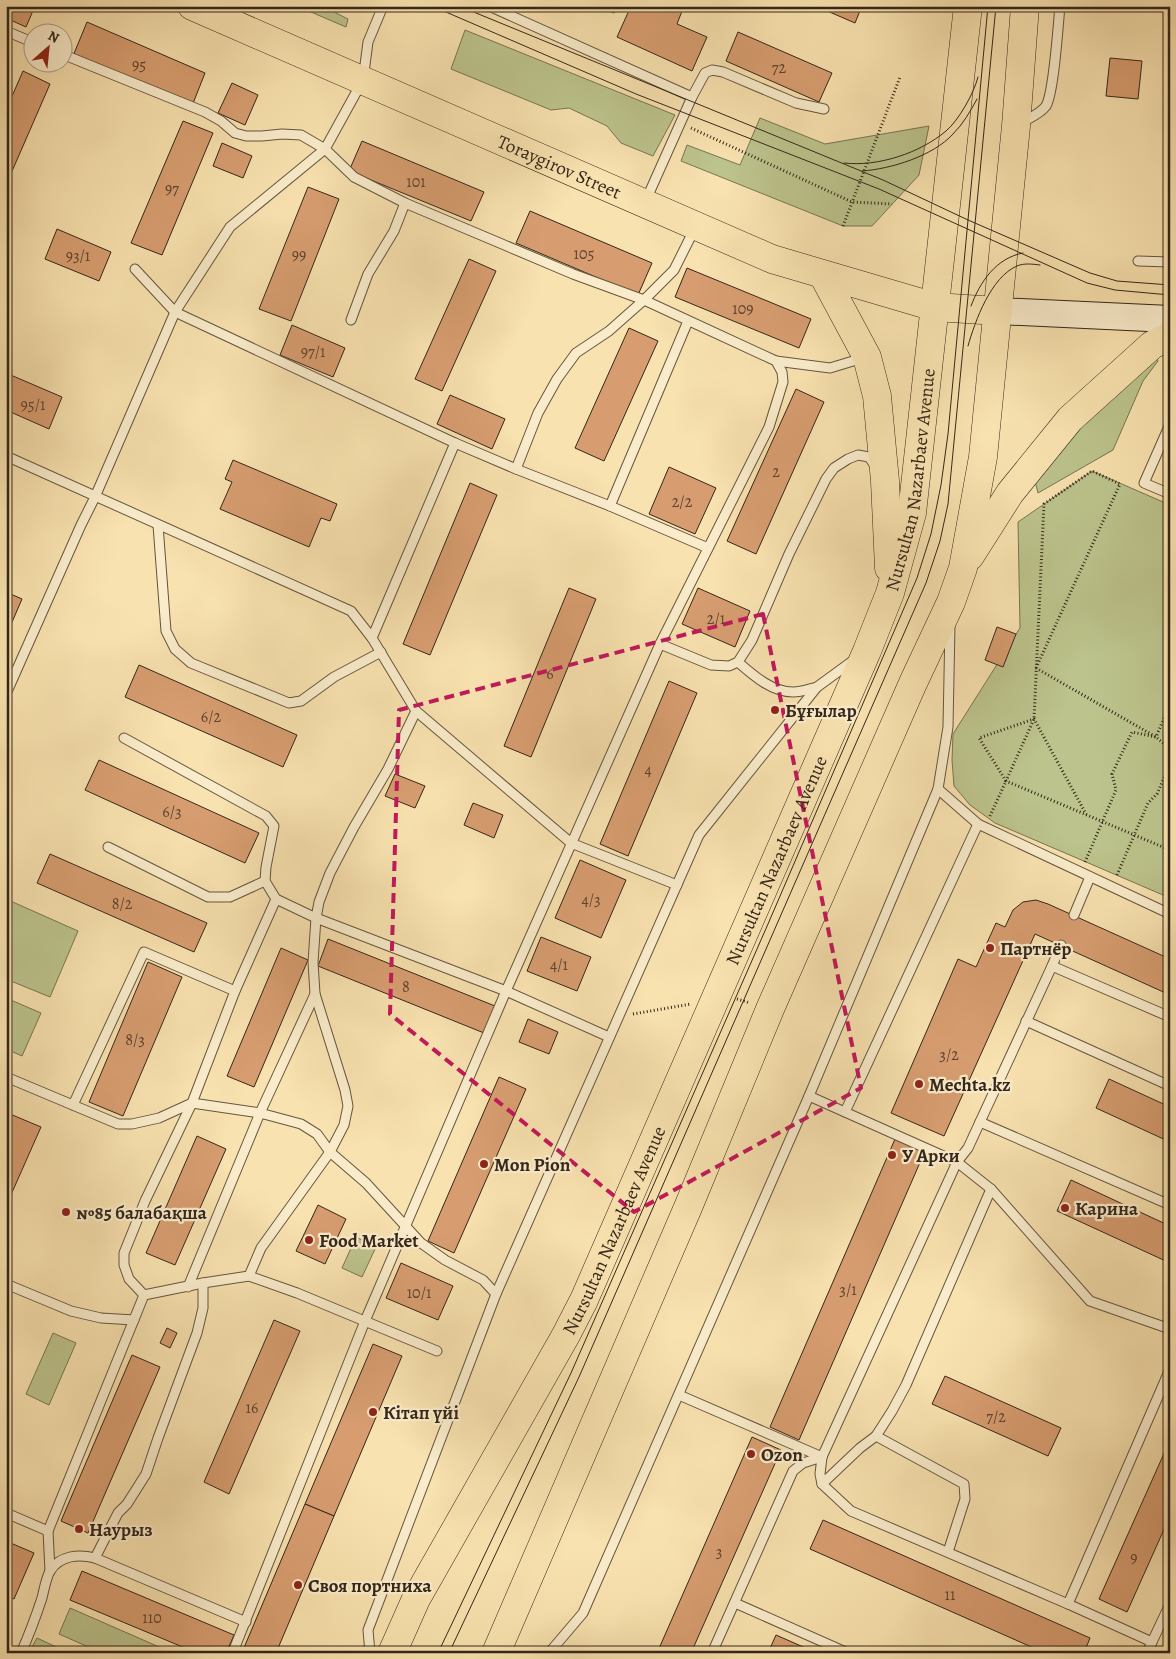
<svg xmlns="http://www.w3.org/2000/svg" width="1176" height="1659" font-family="Alegreya,serif">
<style>
.green{fill:#bcc38c;stroke:#787454}
.building{fill:#d79d70;stroke:#34261b}
.lines{fill:none;stroke-linecap:round;stroke-linejoin:round}
.service-casing{stroke:#655540;stroke-width:11}
.secondary-casing{stroke:#34261b;stroke-width:28}
.primary-casing{stroke:#34261b;stroke-width:29}
.path{stroke:#34261b;stroke-width:3;stroke-dasharray:1 2.5;stroke-linecap:butt}
.service{stroke:#faeccb;stroke-width:9}
.secondary{stroke:#faeccb;stroke-width:26}
.primary{stroke:#f8e2af;stroke-width:28}
.tram{stroke:#34261b;stroke-width:1}
.marked{fill:none;stroke:#c2185b;stroke-width:4;stroke-dasharray:10 6;stroke-linejoin:round}
.poi-dot{fill:#8f2418;stroke:#faeccb;stroke-width:2}
.labels{text-anchor:middle;stroke-width:4.5;stroke-linejoin:round;paint-order:stroke}
.number-label{font-size:16px;fill:#5d4430}
.street-label{font-size:19px;fill:#34261b;stroke:#faeccb}
.poi-label{font-size:19px;font-weight:bold;fill:#34261b;stroke:#faeccb;text-anchor:start}
</style>
<rect width="100%" height="100%" fill="#f8e2af"/>
<filter id="stains"><feTurbulence type="fractalNoise" baseFrequency=".004" numOctaves="4"/><feColorMatrix values="0 0 0 0 .2 0 0 0 0 .09 0 0 0 0 .02 0 0 0 .5 -.17"/></filter>
<radialGradient id="worn" r=".72"><stop offset=".6" stop-color="#630" stop-opacity="0"/><stop offset="1" stop-color="#630" stop-opacity=".3"/></radialGradient>
<!-- green -->
<g class="green">
<polygon points="297,6 322,6 348,19 346,27"/>
<polygon points="465,30 675,115 653,156 621,143 607,126 569,108 551,110 451,69"/>
<polygon points="760,118 825,144 929,126 919,175 872,226 843,226 681,161 687,145 740,165"/>
<polygon points="1155,354 1158,361 1143,381 1113,450 1038,493 1034,477 1076,423"/>
<polygon points="1092,471 1170,505 1170,898 995,823 970,805 954,786 952,760 953,734 1020,628 1018,522"/>
<polygon points="6,899 78,931 50,997 6,979"/>
<polygon points="6,998 41,1013 22,1056 6,1049"/>
<polygon points="356,1237 376,1247 362,1277 342,1268"/>
<polygon points="53,1333 76,1343 49,1405 26,1394"/>
<polygon points="70,1608 173,1653 102,1653 59,1634"/>
<polygon points="37,1638 69,1653 32,1653 32,1647"/>
</g>
<!-- building -->
<g class="building">
<polygon points="6,6 35,6 26,27 6,18"/>
<polygon points="598,6 617,6 614,13"/>
<polygon points="631,6 640,6 650,11 652,6 684,6 677,24 707,37 692,71 617,37"/>
<polygon points="826,6 862,6 855,23 825,10"/>
<polygon points="87,22 205,73 192,106 73,56"/>
<polygon points="738,32 832,73 819,102 726,61"/>
<polygon points="1110,58 1142,61 1138,99 1106,96"/>
<polygon points="23,71 50,84 6,185 6,110"/>
<polygon points="232,83 258,95 245,125 218,113"/>
<polygon points="183,121 213,133 162,255 131,243"/>
<polygon points="362,141 484,192 471,221 349,171"/>
<polygon points="222,143 252,156 243,178 213,166"/>
<polygon points="308,187 339,199 291,321 259,309"/>
<polygon points="530,211 652,263 638,295 516,243"/>
<polygon points="57,229 111,252 99,281 45,259"/>
<polygon points="469,259 496,271 442,391 415,379"/>
<polygon points="687,268 811,319 799,348 675,297"/>
<polygon points="292,325 345,348 333,377 280,355"/>
<polygon points="629,328 658,341 604,461 575,448"/>
<polygon points="6,373 62,397 49,429 6,410"/>
<polygon points="796,389 824,402 756,554 727,541"/>
<polygon points="450,395 505,419 492,449 437,424"/>
<polygon points="233,460 337,504 330,521 321,518 309,547 220,509 232,482 225,479"/>
<polygon points="669,467 716,488 695,534 649,514"/>
<polygon points="470,483 497,495 430,655 403,644"/>
<polygon points="569,588 596,599 531,757 504,746"/>
<polygon points="698,588 750,611 735,647 682,624"/>
<polygon points="6,592 22,599 6,636"/>
<polygon points="997,627 1016,634 1003,667 985,660"/>
<polygon points="139,665 297,735 283,767 125,697"/>
<polygon points="669,681 697,693 628,856 600,844"/>
<polygon points="99,760 259,833 245,863 85,790"/>
<polygon points="395,774 425,786 415,808 385,796"/>
<polygon points="473,803 503,815 494,838 464,825"/>
<polygon points="50,854 207,923 194,952 37,883"/>
<polygon points="580,860 626,880 601,938 555,918"/>
<polygon points="1036,900 1048,904 1170,959 1170,995 1035,934 944,1136 891,1113 958,959 976,967 996,923 1005,927 1013,910 1023,902"/>
<polygon points="541,937 591,957 577,991 527,971"/>
<polygon points="328,939 495,1006 484,1033 318,966"/>
<polygon points="281,948 308,960 254,1087 227,1076"/>
<polygon points="148,962 182,977 123,1116 89,1102"/>
<polygon points="528,1019 558,1032 549,1054 519,1042"/>
<polygon points="499,1077 526,1089 454,1253 428,1241"/>
<polygon points="1109,1079 1170,1107 1170,1142 1096,1108"/>
<polygon points="10,1114 41,1127 6,1206 6,1122"/>
<polygon points="197,1136 226,1149 175,1265 146,1253"/>
<polygon points="895,1139 925,1151 799,1440 770,1427"/>
<polygon points="1071,1180 1170,1226 1170,1263 1057,1211"/>
<polygon points="318,1205 346,1219 325,1264 296,1251"/>
<polygon points="401,1263 453,1286 438,1320 386,1298"/>
<polygon points="274,1320 300,1331 229,1494 204,1482"/>
<polygon points="167,1328 177,1333 170,1348 160,1343"/>
<polygon points="373,1344 402,1356 334,1516 305,1504"/>
<polygon points="132,1355 160,1367 88,1533 61,1521"/>
<polygon points="945,1376 1061,1428 1048,1456 932,1404"/>
<polygon points="752,1437 781,1450 691,1653 657,1653"/>
<polygon points="1170,1440 1170,1516 1127,1612 1099,1599"/>
<polygon points="305,1504 334,1516 276,1653 226,1653 230,1645 243,1650"/>
<polygon points="823,1520 1090,1638 1084,1653 1045,1653 810,1549"/>
<polygon points="6,1541 34,1553 14,1599 6,1595"/>
<polygon points="82,1571 234,1635 226,1653 197,1653 70,1600"/>
<polygon points="776,1635 817,1653 768,1653"/>
</g>
<g class="lines">
<defs>
<g id="service">
<polyline points="489,6 692,97 646,200"/>
<polyline points="6,31 32,42"/>
<polyline points="62,54 205,112 221,121 235,133 246,136 262,136 282,134 301,135 325,149 354,177 405,203 573,274 644,300 776,361 782,372 783,382 769,427 660,644 506,991 365,1321 235,1647"/>
<polyline points="692,97 705,73 712,70 723,72 796,103 824,109"/>
<path d="M 1021,123 C 1029,118 1040,114 1046,106 C 1054,92 1058,26 1060,6"/>
<polyline points="695,228 674,270 644,300 609,331 576,353 557,379 538,413 516,469 610,506 708,548"/>
<polyline points="1138,261 1170,262"/>
<polyline points="135,269 175,312 455,443 516,469"/>
<polyline points="351,320 368,274 394,231 405,203"/>
<polyline points="776,361 830,368 863,358"/>
<polyline points="1170,424 1144,483 1170,494"/>
<polyline points="6,456 351,611 372,638 416,711 571,843 677,885"/>
<polyline points="610,506 688,321"/>
<polyline points="158,525 166,631 175,649 191,663 289,703 301,701 334,677 381,652"/>
<polyline points="372,638 455,443"/>
<polyline points="660,644 711,665 729,666 738,662 752,640 789,554 826,479 834,468 848,459 858,455 869,457 875,466"/>
<path d="M 738,662 C 754,676 772,692 793,692 C 801,692 809,689 817,687"/>
<polyline points="6,694 81,525 95,497 175,312 230,227 325,149 363,80 368,42 383,6"/>
<polyline points="124,738 266,816 274,826 266,867 265,881 276,899 316,918 506,991 609,1037"/>
<polyline points="938,789 978,824 1170,914"/>
<polyline points="108,847 208,897 230,897 265,881"/>
<polyline points="1074,915 1090,877"/>
<polyline points="1052,966 1061,945"/>
<polyline points="1026,1021 1170,1086"/>
<polyline points="6,1077 118,1124 132,1124 159,1118 192,1103 260,1113 301,1124 317,1134 330,1152 366,1183 421,1243 445,1260 483,1280 496,1294"/>
<polyline points="809,1096 957,1162 991,1189 1090,1301 1170,1329"/>
<polyline points="73,1105 144,952 235,991"/>
<polyline points="845,1112 978,824"/>
<polyline points="980,1122 1170,1205"/>
<polyline points="249,1276 261,1248 330,1152 344,1125 348,1106 345,1090 315,994 313,962 316,918 319,902 330,873 354,827 388,769 416,711"/>
<polyline points="6,1284 71,1311 101,1318 134,1320"/>
<polyline points="188,1287 260,1113 315,994"/>
<polyline points="144,1295 129,1279 124,1265 124,1253 145,1201 192,1103 235,991 276,899"/>
<polyline points="1170,1369 1068,1604 1152,1642 1170,1604"/>
<polyline points="679,1395 822,1457"/>
<polyline points="876,1436 964,1484 965,1499 948,1552"/>
<polyline points="822,1484 860,1448 876,1436 892,1411 906,1385 991,1189"/>
<polyline points="6,1513 48,1531 50,1571"/>
<polyline points="48,1531 144,1295 203,1283 249,1276 297,1293 437,1351"/>
<polyline points="95,1558 118,1513 127,1504 146,1474 158,1438 197,1333 203,1308 203,1283"/>
<polyline points="735,1603 848,1653"/>
<polyline points="1068,1604 851,1511 822,1484 820,1474 822,1457 957,1162 968,1148 1052,966 1170,1017"/>
<path d="M 21,1653 C 29,1635 36,1616 42,1598 C 44,1590 46,1578 50,1571 C 60,1555 79,1554 95,1558 L 246,1622"/>
<polyline points="370,1653 368,1630 496,1294 699,835 817,687 854,660"/>
<polyline points="549,1653 583,1613 809,1096 938,789 948,727 950,625"/>
<polyline points="712,1653 793,1471 803,1463 822,1457"/>
<polyline points="1147,1653 1152,1642"/>
</g>
<polyline id="secondary" points="998,311 1170,319"/>
<g id="primary">
<path id="s1" d="M 192,6 L 772,259 L 935,307 L 998,311"/>
<polyline points="823,275 867,357 877,396 885,481 889,568"/>
<polyline points="970,556 1010,493 1070,419 1152,345 1170,336"/>
<path id="s2" d="M 392,1653 L 416,1599 L 566,1335 L 584,1300 L 867,651 L 890,593 L 912,513 L 968,6"/>
<polyline points="496,1653 689,1205 770,1009 913,683 951,602 963,568 983,457 1016,126 1025,6"/>
</g>
</defs>
<!-- service casing -->
<use href="#service" class="service-casing"/>
<!-- secondary casing -->
<use href="#secondary" class="secondary-casing"/>
<!-- primary casing -->
<use href="#primary" class="primary-casing"/>
<!-- path -->
<g class="path">
<polyline points="691,128 852,202 892,204"/>
<polyline points="843,226 900,77"/>
<polyline points="1036,668 1120,484 1092,471 1044,504 1034,719 1006,781 1170,850"/>
<polyline points="1036,668 1156,737 1170,749"/>
<polyline points="990,816 1006,781 979,738 1034,719 1086,814"/>
<polyline points="1085,862 1116,790 1112,774 1132,732 1156,737 1170,704"/>
<polyline points="1117,875 1148,803 1157,794 1170,764"/>
<polyline points="737,999 750,1003"/>
<polyline points="633,1014 691,1004"/>
</g>
<!-- service -->
<use href="#service" class="service"/>
<!-- secondary -->
<use href="#secondary" class="secondary"/>
<!-- primary -->
<use href="#primary" class="primary"/>
<!-- tram -->
<g class="tram">
<polyline points="432,6 636,94 879,189 1087,283 1115,290 1170,295"/>
<polyline points="459,6 883,180 968,220 1090,273 1117,281 1170,285"/>
<path d="M 844,163 C 878,167 920,153 946,131 C 959,120 974,93 978,77"/>
<path d="M 862,171 C 891,169 933,156 953,134 C 963,124 970,112 977,99"/>
<path d="M 971,306 C 980,282 996,258 1023,253"/>
<path d="M 968,346 C 975,321 991,277 1017,266 C 1024,263 1032,264 1040,265"/>
<polyline points="438,1653 571,1373 768,924 917,578 931,534 941,485 948,434 988,6"/>
<polyline points="449,1653 579,1377 926,583 940,541 948,504 996,6"/>
</g>
</g>
<!-- marked area -->
<path class="marked" d="M 763,614 L 861,1088 L 634,1212 L 390,1014 L 399,710 Z"/>
<!-- markers -->
<g class="poi-dot">
<circle cx="775" cy="710" r="5"/>
<circle cx="990" cy="948" r="5"/>
<circle cx="919" cy="1084" r="5"/>
<circle cx="892" cy="1155" r="5"/>
<circle cx="484" cy="1164" r="5"/>
<circle cx="1065" cy="1208" r="5"/>
<circle cx="66" cy="1212" r="5"/>
<circle cx="309" cy="1240" r="5"/>
<circle cx="373" cy="1412" r="5"/>
<circle cx="751" cy="1454" r="5"/>
<circle cx="79" cy="1529" r="5"/>
<circle cx="298" cy="1585" r="5"/>
</g>
<g class="labels">
<!-- number labels -->
<g class="number-label">
<text x="139" y="70">95</text>
<text x="779" y="73">72</text>
<text x="416" y="187">101</text>
<text x="172" y="194">97</text>
<text x="584" y="259">105</text>
<text x="299" y="260">99</text>
<text x="78" y="261">93/1</text>
<text x="743" y="314">109</text>
<text x="313" y="357">97/1</text>
<text x="33" y="410">95/1</text>
<text x="776" y="477">2</text>
<text x="682" y="507">2/2</text>
<text x="716" y="624">2/1</text>
<text x="550" y="679">6</text>
<text x="211" y="722">6/2</text>
<text x="648" y="775">4</text>
<text x="172" y="817">6/3</text>
<text x="591" y="905">4/3</text>
<text x="122" y="909">8/2</text>
<text x="559" y="970">4/1</text>
<text x="406" y="992">8</text>
<text x="135" y="1045">8/3</text>
<text x="949" y="1060">3/2</text>
<text x="848" y="1295">3/1</text>
<text x="419" y="1298">10/1</text>
<text x="252" y="1413">16</text>
<text x="996" y="1422">7/2</text>
<text x="719" y="1557">3</text>
<text x="1134" y="1563">9</text>
<text x="950" y="1600">11</text>
<text x="152" y="1623">110</text>
</g>
<!-- street labels -->
<g class="street-label">
<text dy="7" stroke="none"><textPath href="#s1" startOffset="401">Toraygirov Street</textPath></text>
<text dy="7" stroke="none"><textPath href="#s2" startOffset="1288">Nursultan Nazarbaev Avenue</textPath></text>
<text dy="7" stroke="none"><textPath href="#s2" startOffset="882">Nursultan Nazarbaev Avenue</textPath></text>
<text dy="7" stroke="none"><textPath href="#s2" startOffset="478">Nursultan Nazarbaev Avenue</textPath></text>
</g>
<!-- poi labels -->
<g class="poi-label">
<text x="785" y="717">Бұғылар</text>
<text x="1000" y="955">Партнёр</text>
<text x="929" y="1091">Mechta.kz</text>
<text x="902" y="1162">У Арки</text>
<text x="494" y="1171">Mon Pion</text>
<text x="1075" y="1215">Карина</text>
<text x="76" y="1219">№85 балабақша</text>
<text x="319" y="1247">Food Market</text>
<text x="383" y="1419">Кітап үйі</text>
<text x="761" y="1461">Ozon</text>
<text x="89" y="1536">Наурыз</text>
<text x="308" y="1592">Своя портниха</text>
</g>
</g>
<!-- margin -->
<rect width="1176" height="1659" fill="none" stroke="#f8e2af" stroke-width="25"/>
<rect x="8" y="8" width="1161" height="1644" fill="none" stroke="#34261b" stroke-width="2.5"/>
<rect x="12" y="12" width="1151" height="1634" fill="none" stroke="#34261b"/>
<!-- north arrow -->
<g transform="translate(48 48) rotate(27)"><circle r="24" fill="#faeccb" stroke="#ab9d85"/>
<path d="M0-4L9 19L0 12L-9 19Z" fill="#8f2418"/>
<text y="-8" font-size="14" font-weight="bold" text-anchor="middle" fill="#34261b">N</text>
</g>
<rect width="100%" height="100%" filter="url(#stains)"/>
<rect width="100%" height="100%" fill="url(#worn)"/>
</svg>
